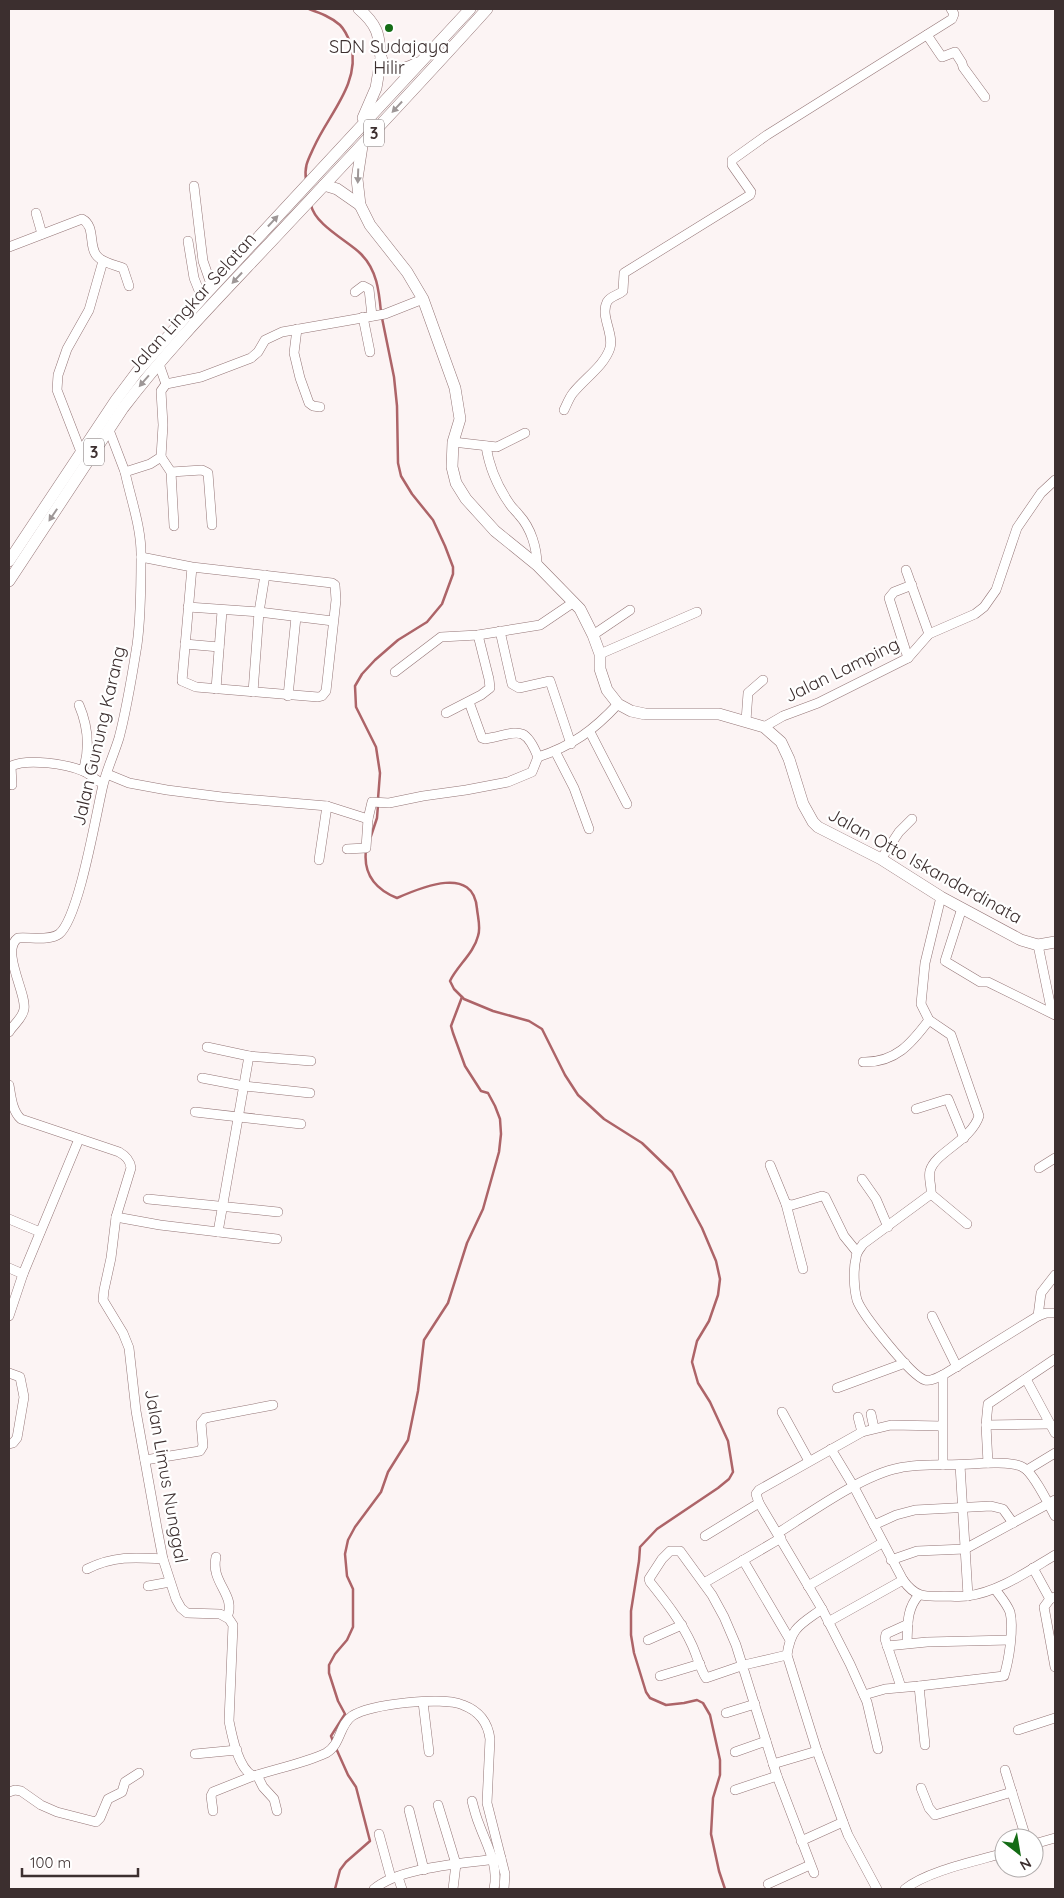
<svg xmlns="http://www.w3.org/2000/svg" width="1064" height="1898" font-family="Quicksand,sans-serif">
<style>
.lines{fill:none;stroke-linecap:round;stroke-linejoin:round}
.stream{stroke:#ad6468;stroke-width:2.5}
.minor-casing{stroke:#947576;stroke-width:10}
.major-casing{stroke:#947576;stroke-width:12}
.minor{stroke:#fff;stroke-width:9}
.major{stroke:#fff;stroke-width:11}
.oneway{fill:#9e9797}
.poi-dot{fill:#146c15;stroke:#fff;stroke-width:2}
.labels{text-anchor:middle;stroke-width:4.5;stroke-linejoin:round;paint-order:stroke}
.shield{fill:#fff;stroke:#766d6d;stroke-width:1}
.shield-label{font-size:16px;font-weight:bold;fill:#3c2f2f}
.poi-label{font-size:18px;fill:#3c2f2f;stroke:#fff}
.street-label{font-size:18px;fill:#3c2f2f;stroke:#fff}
</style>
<rect width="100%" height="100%" fill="#fcf4f4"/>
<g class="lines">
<!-- stream -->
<g class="stream">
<path d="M 306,180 C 304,166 308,160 314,147 C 328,115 361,83 351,45 C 348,37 346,31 340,25 C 331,17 320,13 309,9"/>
<path d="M 311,205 C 315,225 348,241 361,254 C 377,270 379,291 381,312"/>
<polyline points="378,799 380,773 376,747 356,707 355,686 362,674 375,660 398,640 427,622 442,604 453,574 453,567 445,546 433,520 412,494 401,476 398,463 397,406 394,377 382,318"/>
<polyline points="371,836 377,818 378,805"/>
<path d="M 366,850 C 363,874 375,889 397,898 C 422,887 474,865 477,909 C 478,918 481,928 478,936 C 474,953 457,966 450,981 L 454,989 L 464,999 L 493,1011 L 529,1021 L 542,1029 L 565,1075 L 578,1095 L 604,1119 L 642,1143 L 672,1172 L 702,1228 L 716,1261 L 720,1279 L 718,1295 L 709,1321 L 697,1341 L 692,1362 L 698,1383 L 710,1402 L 728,1441 L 733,1472 L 729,1479 L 718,1488 L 657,1529 L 640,1547 L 639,1561 L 631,1611 L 631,1635 L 634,1653 L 646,1692 L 650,1698 L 666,1705 L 684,1703 L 697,1700 L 703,1703 L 710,1715 L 720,1760 L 720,1775 L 713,1798 L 711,1834 L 719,1871 L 725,1889"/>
<polyline points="333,1741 331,1736 345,1714 338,1701 329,1673 329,1665 335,1654 347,1640 353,1627 353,1589 347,1576 345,1554 348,1540 355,1527 381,1492 388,1472 408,1440 418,1391 424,1340 448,1303 467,1243 483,1209 499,1152 501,1134 500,1119 495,1106 488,1093 481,1091 465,1066 453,1033 451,1026 462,997"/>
<polyline points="335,1889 340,1870 346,1862 370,1841 356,1787 348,1775 335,1746"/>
</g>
<defs>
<g id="minor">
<polyline points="927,35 942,57 955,52 962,63 963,67 985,97"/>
<polyline points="194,186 203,261 212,287"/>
<polyline points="36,213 42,234"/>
<polyline points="188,241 194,278 202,298"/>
<path d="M 9,247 L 82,219 C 96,226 88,246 97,256 C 103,263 115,265 123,268 L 129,286"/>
<polyline points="355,292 363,286 369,289 372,316"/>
<polyline points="363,317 370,352"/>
<polyline points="297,329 294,353 300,378 309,403 313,406 320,407"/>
<polyline points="159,364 166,384"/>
<path d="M 564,410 C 567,404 569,398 573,393 C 585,378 604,366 610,348 C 614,333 600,316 607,302 C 610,296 619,295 623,291 L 624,273 L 750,195 L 751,192 L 732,165 L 732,160 L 767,135 L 952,19 L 954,14 L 951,9"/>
<polyline points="109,430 125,472"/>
<polyline points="453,442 497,447 525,433"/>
<path d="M 486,446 C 489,466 498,487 509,503 C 512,508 516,511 519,515 C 531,528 537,548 537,565"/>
<polyline points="81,452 57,390 58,375 67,349 89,310 103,261"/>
<polyline points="161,457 171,472 174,526"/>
<polyline points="171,472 202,470 208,473 212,525"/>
<polyline points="141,557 192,567 332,583 335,585 336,600 326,691 322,696 318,697 196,687 182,681 192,567"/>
<polyline points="906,570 929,634"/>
<polyline points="188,607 259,612 333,621"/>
<polyline points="500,631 512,684 519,688 550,681 571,744"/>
<polyline points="593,635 630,610"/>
<polyline points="185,644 219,647"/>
<polyline points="600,654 697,612"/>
<polyline points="908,658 889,598 894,592 912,585"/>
<polyline points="395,672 441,637 478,635 540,625 574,602"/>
<polyline points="216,689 222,611"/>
<polyline points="253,692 259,612 265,575"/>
<polyline points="288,696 296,617"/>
<path d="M 79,705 C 88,726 90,749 83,771"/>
<polyline points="446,713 481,695 490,688 489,679 478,635"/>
<polyline points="746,721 748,693 763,680"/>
<polyline points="764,727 783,716 818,703 908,658 929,634 975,614 984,607 996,590 1017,528 1041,493 1055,480"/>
<polyline points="590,732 627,804"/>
<polyline points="555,751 574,788 589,829"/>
<path d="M 538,757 C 572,746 594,730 618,704"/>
<polyline points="107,774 129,783 167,790 222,797 327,806 368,819"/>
<path d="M 12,785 L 11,766 C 28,758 66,764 83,771 C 91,774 95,781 103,783"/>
<path d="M 347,849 L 366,848 L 368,819 L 372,802 L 389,803 L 423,796 L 466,790 L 508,782 L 532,772 L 538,757 C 524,722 516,734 485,739 L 482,738 L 469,702"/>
<polyline points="881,859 899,832 912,819"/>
<polyline points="319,860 327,806"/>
<path d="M 941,897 L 925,963 L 921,1004 L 929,1020 L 951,1035 L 979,1116 C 971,1141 935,1152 930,1171 C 928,1178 932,1187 931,1194 L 863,1244 C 860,1249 856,1252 856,1258 C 853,1270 854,1289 857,1300 C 862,1314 911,1376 925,1380 C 931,1382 938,1377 943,1375"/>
<polyline points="962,908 945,961 980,982 988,982 1055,1015"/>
<polyline points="1038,945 1052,1013"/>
<path d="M 9,1032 C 13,1025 23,1018 24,1009 C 27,994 0,950 18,938 C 30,937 50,941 59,934 C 79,918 96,814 103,785 C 107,769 114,754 119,738 C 127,708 132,676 137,645 C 141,617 141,586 141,558 C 142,529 131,500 125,472 L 150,464 L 161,457 L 163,425 L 161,391 L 166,384 L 201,377 L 251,358 L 258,352 L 265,340 L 282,332 L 385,314 L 423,299"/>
<polyline points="207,1047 249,1056"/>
<path d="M 863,1062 C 895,1063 911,1044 929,1020"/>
<polyline points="202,1078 244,1086 310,1093"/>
<path d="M 9,1085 C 11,1096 12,1111 21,1119 L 119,1152 C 126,1156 130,1160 131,1168 L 116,1217 L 111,1258 L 104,1290 L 103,1300 L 123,1333 L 129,1348 L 136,1411 L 157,1528 L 163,1559 L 176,1599 L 181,1608 L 187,1613 L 220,1614 L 229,1619 L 233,1625 L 229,1721 C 232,1736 238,1768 253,1776 L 257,1775 C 279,1768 305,1763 326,1753 C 341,1745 339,1725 352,1716 C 370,1704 443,1696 463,1705 C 479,1711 488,1723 490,1739 L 487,1803 L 505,1874 L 504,1889"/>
<polyline points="916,1109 948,1099 964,1138"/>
<polyline points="195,1112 301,1124"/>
<polyline points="770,1165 786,1204 803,1269"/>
<polyline points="1039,1168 1055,1158"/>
<polyline points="862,1179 876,1199 888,1227"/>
<polyline points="931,1194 967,1224"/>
<polyline points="148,1199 278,1212"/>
<polyline points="786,1204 792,1205 822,1196 825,1197 844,1236 857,1252"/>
<polyline points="116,1217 160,1225 277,1239"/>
<polyline points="9,1219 40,1232"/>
<polyline points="218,1232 249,1056 311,1061"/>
<polyline points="9,1268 23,1274"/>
<polyline points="9,1316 23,1274 79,1139"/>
<polyline points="932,1316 957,1367"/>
<polyline points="1038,1316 1041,1293 1055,1275"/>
<polyline points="9,1373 20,1377 24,1397 17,1438 13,1443 9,1444"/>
<polyline points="1026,1379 1055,1433"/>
<polyline points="837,1388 905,1363"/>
<polyline points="782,1412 809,1461"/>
<polyline points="871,1414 874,1428"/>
<polyline points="858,1417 862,1432"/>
<polyline points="986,1425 1050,1424"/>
<path d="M 831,1449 L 854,1487 L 903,1580 C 915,1597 924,1597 944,1596 C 951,1596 959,1597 967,1596 C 999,1592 1028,1571 1055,1555"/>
<polyline points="145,1460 200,1451 203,1446 201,1423 205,1418 273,1405"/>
<polyline points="988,1463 986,1425 988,1404 1055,1359"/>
<polyline points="943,1465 943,1375 1038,1316 1046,1313 1055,1313"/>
<polyline points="960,1465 968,1596"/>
<polyline points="1027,1470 1055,1453"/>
<polyline points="759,1503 822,1609 850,1664 867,1702 878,1749"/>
<polyline points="874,1525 896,1515 915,1510 991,1506 1003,1509 1013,1523"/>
<path d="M 778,1533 C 810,1513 862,1475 899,1468 C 922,1463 948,1466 971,1464 C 983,1463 1015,1461 1024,1468 C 1034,1474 1049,1505 1055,1516"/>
<polyline points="705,1536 759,1503 756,1494 759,1490 862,1432 891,1425 942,1426"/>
<path d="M 216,1557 C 210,1583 237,1595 227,1617"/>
<polyline points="743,1560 790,1640"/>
<polyline points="891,1560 917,1551 965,1549 1055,1500"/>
<polyline points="1033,1568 1050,1599"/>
<path d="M 87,1569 C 113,1556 134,1557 163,1559"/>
<polyline points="704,1583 781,1538"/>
<polyline points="148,1586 170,1582"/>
<polyline points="808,1586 882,1543"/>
<polyline points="1055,1597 1050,1599 1044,1607 1055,1667"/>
<path d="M 822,1609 C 800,1625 791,1627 787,1655 L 817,1751 L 843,1822 L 848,1835 L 877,1889"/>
<polyline points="828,1622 903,1580"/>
<polyline points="648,1640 682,1625"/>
<path d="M 907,1643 C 908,1626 906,1609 919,1595"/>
<polyline points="887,1646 927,1642 1010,1640"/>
<path d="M 787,1655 L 744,1665 L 706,1678 C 700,1668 697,1656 692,1645 C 681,1621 666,1602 650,1582 L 649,1579 L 662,1559 L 670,1551 L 680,1551 L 712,1595 L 724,1617 L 736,1645 L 777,1776 L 814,1873"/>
<polyline points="660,1676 700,1664"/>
<polyline points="919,1686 925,1745"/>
<polyline points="901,1687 885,1639 886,1634 908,1624"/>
<path d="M 864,1695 L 885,1689 L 919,1686 L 1004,1676 C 1009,1660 1014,1628 1010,1612 C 1007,1604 1000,1596 995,1589"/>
<polyline points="423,1702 429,1752"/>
<polyline points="726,1713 755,1704"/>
<polyline points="1018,1730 1055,1718"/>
<polyline points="735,1752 766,1741"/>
<polyline points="195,1754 237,1750"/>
<polyline points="773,1764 817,1751"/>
<polyline points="1005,1770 1026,1838"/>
<polyline points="257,1775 263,1787 274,1799 277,1811"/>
<polyline points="921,1788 929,1808 935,1815 1012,1792"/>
<polyline points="735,1790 777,1776"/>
<polyline points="9,1792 15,1790 21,1791 41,1805 57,1812 96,1822 100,1818 108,1799 122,1792 125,1782 139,1773"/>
<path d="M 472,1801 C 474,1809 476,1817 479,1824 C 487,1846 499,1865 494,1889"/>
<polyline points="438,1805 456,1864 453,1889"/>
<polyline points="409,1810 424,1870"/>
<polyline points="213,1811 211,1796 213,1792 253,1776"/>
<polyline points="379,1834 391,1878"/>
<polyline points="801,1841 843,1822"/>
<polyline points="1034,1844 1055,1838"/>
<polyline points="398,1877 402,1889"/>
<polyline points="768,1884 810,1865"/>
<path d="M 374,1889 C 401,1866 466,1864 501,1858"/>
<path d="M 905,1889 C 927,1871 976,1861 1004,1853"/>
</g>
<g id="major">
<path d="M 359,9 C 366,15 372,21 376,30 C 380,39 379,48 381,57 C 384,75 406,69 417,63"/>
<polyline points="363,118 376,88 381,58"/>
<polyline points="362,146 357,179 360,205 370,225 407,272 423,299 455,388 460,419 453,442 452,467 456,483 466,499 495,531 537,565 580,609 593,635 600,654 600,669 607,690 618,704 631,711 645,714 719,714 764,727 781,742 789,759 803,804 813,822 818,827 881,859 941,897 1021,940 1038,945 1055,942"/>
<polyline points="324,185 337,189 360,205"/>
<polyline points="9,561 116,400 137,372 202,298 470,9"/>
<path d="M 9,581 L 123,408 C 167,350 218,298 267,246 C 341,167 415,89 487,9"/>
</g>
</defs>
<!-- minor casing -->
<use href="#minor" class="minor-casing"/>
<!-- major casing -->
<use href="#major" class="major-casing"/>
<!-- minor -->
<use href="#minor" class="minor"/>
<!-- major -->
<use href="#major" class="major"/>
</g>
<!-- one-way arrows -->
<defs><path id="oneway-solid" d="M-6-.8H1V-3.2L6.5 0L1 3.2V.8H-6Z" transform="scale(1.25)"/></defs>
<g class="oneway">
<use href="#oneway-solid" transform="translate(397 107) rotate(133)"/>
<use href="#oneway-solid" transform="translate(358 176) rotate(92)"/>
<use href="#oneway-solid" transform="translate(273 221) rotate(-47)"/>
<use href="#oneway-solid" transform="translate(237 278) rotate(133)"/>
<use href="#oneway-solid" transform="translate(144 381) rotate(131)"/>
<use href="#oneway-solid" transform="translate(53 515) rotate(124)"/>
</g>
<!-- markers -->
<circle class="poi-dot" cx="389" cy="28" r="5"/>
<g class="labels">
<!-- shield labels -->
<g class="shield">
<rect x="364" y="119.5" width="20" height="27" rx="4"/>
<rect x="84" y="438.5" width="20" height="27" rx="4"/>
</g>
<g class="shield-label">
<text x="374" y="139">3</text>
<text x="94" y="458">3</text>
</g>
<!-- poi labels -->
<g class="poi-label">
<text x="389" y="53">SDN Sudajaya<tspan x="389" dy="21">Hilir</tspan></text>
</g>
<!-- street labels -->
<g class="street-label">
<text transform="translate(192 303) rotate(-48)" y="6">Jalan Lingkar Selatan</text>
<text transform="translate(842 670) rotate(-26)" y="6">Jalan Lamping</text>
<text transform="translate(99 736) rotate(-77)" y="6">Jalan Gunung Karang</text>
<text transform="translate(925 866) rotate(29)" y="6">Jalan Otto Iskandardinata</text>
<text transform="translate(166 1476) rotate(80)" y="6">Jalan Limus Nunggal</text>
</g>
</g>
<!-- border -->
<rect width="1064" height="1898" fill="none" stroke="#3c2f2f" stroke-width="20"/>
<!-- north arrow -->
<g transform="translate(1019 1853) rotate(149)"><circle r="24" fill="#ffffff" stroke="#b1acac"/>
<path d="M0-4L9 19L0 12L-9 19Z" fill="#146c15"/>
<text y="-8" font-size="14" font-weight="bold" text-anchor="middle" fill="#3c2f2f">N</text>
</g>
<!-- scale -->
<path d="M22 1868v8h116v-8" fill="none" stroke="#3c2f2f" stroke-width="2.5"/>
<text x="30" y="1868" font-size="15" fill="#3c2f2f" stroke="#ffffff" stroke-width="4" paint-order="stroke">100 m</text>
</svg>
